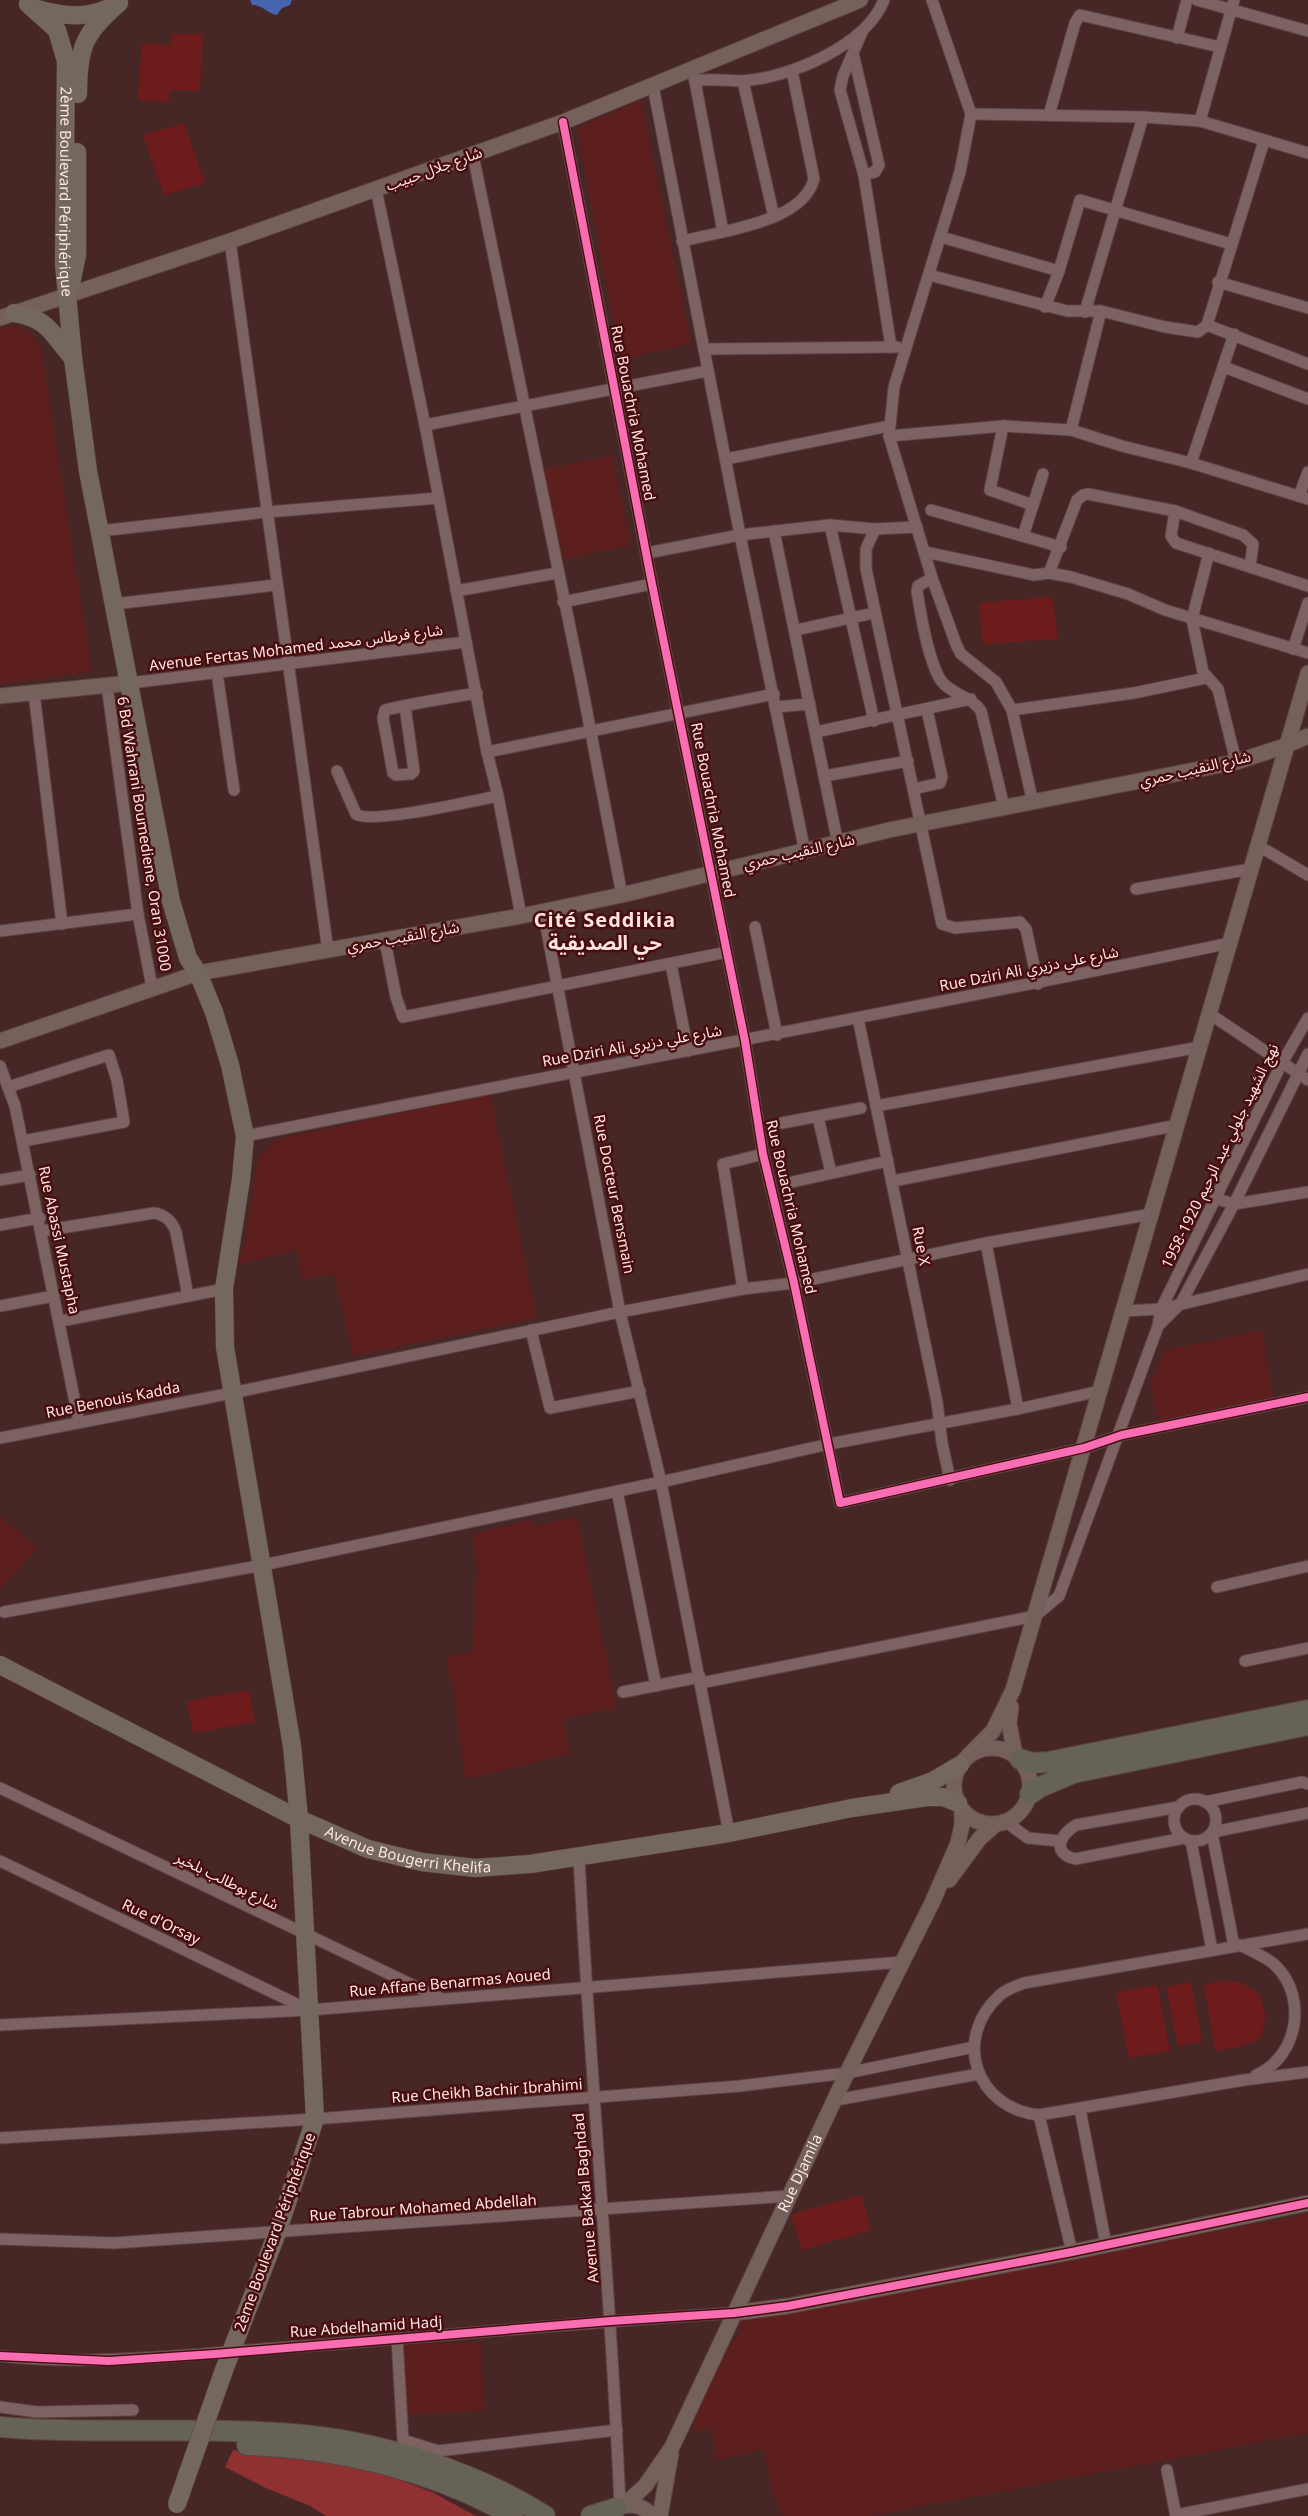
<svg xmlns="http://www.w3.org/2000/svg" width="1308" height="2516" font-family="Georgia,'Noto Sans Arabic',serif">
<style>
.built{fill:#5d1e1e}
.green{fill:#6e1b1c}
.forest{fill:#8e3130}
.water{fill:#4665b0}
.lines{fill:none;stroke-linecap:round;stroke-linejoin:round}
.street-casing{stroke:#5c4344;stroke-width:13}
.secondary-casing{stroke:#5c4344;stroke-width:17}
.primary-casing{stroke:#5c4344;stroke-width:19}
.highway-casing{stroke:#5c4344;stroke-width:22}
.street{stroke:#7d6262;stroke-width:11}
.secondary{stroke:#75605c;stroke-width:15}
.primary{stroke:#73675e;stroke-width:18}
.highway{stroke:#666256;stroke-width:20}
.primary-bridge-casing{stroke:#5c4344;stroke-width:19;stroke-linecap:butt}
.primary-bridge{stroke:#73675e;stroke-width:18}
.cycleway-casing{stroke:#490d0f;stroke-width:11}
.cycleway{stroke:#f96db3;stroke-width:8}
.labels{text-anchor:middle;stroke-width:5;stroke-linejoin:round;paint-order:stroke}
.street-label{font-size:15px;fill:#fde5e2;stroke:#490d0f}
.district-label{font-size:20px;font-weight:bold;letter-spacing:1px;fill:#fde5e2;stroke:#490d0f}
</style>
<rect width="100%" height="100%" fill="#472626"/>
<!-- built -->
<g class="built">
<polygon points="641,100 691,343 620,360 577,128"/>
<polygon points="12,325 28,331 41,347 92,672 0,684 0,329"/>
<polygon points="612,455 631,545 561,560 541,470"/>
<polygon points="490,1094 537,1318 353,1356 334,1274 303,1280 296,1250 238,1264 246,1239 258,1159 276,1139"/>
<polygon points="1262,1330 1273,1397 1158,1422 1150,1382 1165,1350"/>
<polygon points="0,1516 38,1548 0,1589"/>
<polygon points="577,1517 617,1708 563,1719 570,1754 465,1779 454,1696 446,1658 473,1651 477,1568 472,1534 530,1520 532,1526"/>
<polygon points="1308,2214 1308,2433 871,2516 783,2516 772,2493 764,2449 717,2460 711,2428 691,2431 722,2355 739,2334 738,2322"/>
<polygon points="481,2342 484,2411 402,2415 399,2345"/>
</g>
<!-- green -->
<g class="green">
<polygon points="172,34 203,34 200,91 170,90 169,102 138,100 142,43 171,45"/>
<polygon points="184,123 205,183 164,195 143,135"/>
<polygon points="1052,597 1058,639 983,644 979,603"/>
<polygon points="249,1690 255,1722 193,1733 187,1701"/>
<polygon points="1221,1981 1239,1982 1260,1994 1266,2017 1260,2039 1239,2047 1215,2051 1204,1984"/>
<polygon points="1191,1982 1202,2041 1178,2046 1166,1987"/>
<polygon points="1157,1985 1170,2051 1129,2058 1116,1992"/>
<polygon points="861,2195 871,2230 802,2250 791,2214"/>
</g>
<!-- forest -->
<polygon class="forest" points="233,2450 363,2466 432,2492 476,2516 326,2516 310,2506 266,2488 225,2467"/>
<!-- water -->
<path class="water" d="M 250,0 L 292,0 L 290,5 L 282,8 L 277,15 C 267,14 263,5 252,5 Z"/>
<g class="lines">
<defs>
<g id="street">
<polyline points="932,0 971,114 960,172 894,387 889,436 932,578 956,644 961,654 996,682 1012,710 1033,803"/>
<polyline points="1197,0 1308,31"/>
<polyline points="862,32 843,76 840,90 864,175 891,347"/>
<polyline points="1177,38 1187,0"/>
<polyline points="853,53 879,165 875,172 864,175"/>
<path d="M 692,70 L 695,81 C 711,78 726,81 742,81 C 789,78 866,46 884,0"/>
<polyline points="743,81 774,217"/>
<polyline points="653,86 740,535 805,852"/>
<polyline points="971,114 1143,117 1200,121 1308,153"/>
<polyline points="1049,115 1075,23 1080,15 1220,47"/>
<polyline points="1200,121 1234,0"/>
<polyline points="563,122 652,584 745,1041 763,1154 794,1283 840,1503 1084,1448 1122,1435 1308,1397"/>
<polyline points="473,155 581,681 622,895"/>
<polyline points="376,189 425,425 487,752 498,796 521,916"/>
<path d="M 723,232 C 752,225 805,214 814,179 L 792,71"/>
<polyline points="941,237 1059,271"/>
<polyline points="230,241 328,951"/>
<polyline points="682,241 723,232 695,81"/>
<polyline points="929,275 1067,311 1101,311 1165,327 1198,332 1207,325 1264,141"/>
<polyline points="1218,282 1308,308"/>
<polyline points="1045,307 1059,271 1080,200 1231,244"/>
<polyline points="1085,312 1143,117"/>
<polyline points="1207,325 1308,364"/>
<polyline points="704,349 897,347"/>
<polyline points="1224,367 1308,399"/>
<polyline points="425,425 707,371"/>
<polyline points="1003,426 990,490 1033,505"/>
<polyline points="1071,430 1101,311"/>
<polyline points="889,436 1003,426 1071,430 1122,446 1191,463 1308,499"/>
<polyline points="726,459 889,426"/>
<polyline points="1191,463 1234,334"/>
<polyline points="1299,496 1308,472"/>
<polyline points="931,510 1061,547"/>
<polyline points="1175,511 1171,536 1176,543 1308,586"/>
<polyline points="830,525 874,721"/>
<polyline points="875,529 866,549 866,569 942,924 955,928 1020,922 1026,929 1038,984"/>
<polyline points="100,531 267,512 439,498"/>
<polyline points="774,531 838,844"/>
<polyline points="1023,536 1043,474"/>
<polyline points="925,552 1034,575 1049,573 1071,577 1128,594 1165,610 1308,653"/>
<polyline points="647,553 740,535 830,525 875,529 917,527"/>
<polyline points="1209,553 1192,619 1203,672 1218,689 1236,762"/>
<polyline points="1049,573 1077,500 1083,495 1088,494 1175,511 1243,535 1253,544 1250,567"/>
<path d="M 932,578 L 918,586 L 917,591 C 920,611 930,671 944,684 C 956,696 972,697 981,711 L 1004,807"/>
<polyline points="456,591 557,573"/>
<polyline points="563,602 652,584"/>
<polyline points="114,604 276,585"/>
<polyline points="796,630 874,613"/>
<polyline points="1293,649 1308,603"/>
<polyline points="217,673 234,790"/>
<polyline points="130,683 466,642"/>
<polyline points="107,685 138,914 152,987"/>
<polyline points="34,693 62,924"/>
<path d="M 405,706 L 414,771 L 411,774 L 396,775 L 393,773 L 383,718 L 385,710 C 415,703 446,698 477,693"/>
<polyline points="775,707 810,704"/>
<polyline points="1012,710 1134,693 1206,678"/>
<polyline points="816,732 971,699"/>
<polyline points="487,752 774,694"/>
<path d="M 337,771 L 356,814 C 369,825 476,800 498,796"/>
<polyline points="824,776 908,761"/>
<polyline points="914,789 940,783 942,777 927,710"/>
<polyline points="1257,845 1308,875"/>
<polyline points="1136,889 1251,869"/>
<polyline points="543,911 620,1312 661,1482 729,1833"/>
<polyline points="755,927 777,1035"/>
<polyline points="0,931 138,914"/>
<polyline points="385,941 396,997 403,1017 727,952"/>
<polyline points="671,964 688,1051"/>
<polyline points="1210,1014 1308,1080"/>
<polyline points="858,1018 937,1402 942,1443 950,1480"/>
<polyline points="0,1066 15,1106 79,1422"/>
<polyline points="8,1087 109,1055 117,1080 124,1122 23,1141"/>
<polyline points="876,1106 1200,1047"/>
<polyline points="818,1117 831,1173"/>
<polyline points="782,1123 861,1108"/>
<path d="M 245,1136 C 573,1071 902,1012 1230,943"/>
<polyline points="0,1180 30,1175"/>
<polyline points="893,1181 1178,1125"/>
<polyline points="792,1182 888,1161"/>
<polyline points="1217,1199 1234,1204 1308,1192"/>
<polyline points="0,1225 40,1218"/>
<path d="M 42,1231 L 154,1213 C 166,1215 172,1221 176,1232 L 188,1296"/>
<polyline points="986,1243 1018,1409"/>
<polyline points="743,1289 723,1164 763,1154"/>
<polyline points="0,1306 54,1296"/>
<polyline points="1124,1311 1161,1309 1308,1274"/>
<polyline points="61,1321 224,1289"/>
<polyline points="1158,1326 1181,1303 1234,1204 1308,1054"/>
<polyline points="531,1330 550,1408 640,1391"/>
<polyline points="0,1438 232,1393 620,1312 743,1289 794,1283 986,1243 1152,1214"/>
<polyline points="617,1491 656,1686"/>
<polyline points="1217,1587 1308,1566"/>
<polyline points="4,1612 263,1565 661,1482 829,1444 1018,1409 1100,1391"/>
<polyline points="1245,1661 1308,1648"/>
<polyline points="701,1683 1035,1616 1059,1596 1158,1326 1161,1309 1282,1063 1308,1018"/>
<polyline points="623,1692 700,1677"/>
<polyline points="0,1788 440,1998"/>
<circle cx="1195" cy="1820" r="21"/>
<polyline points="1205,1802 1302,1782 1308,1784"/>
<path d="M 1179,1807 L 1076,1825 C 1060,1835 1051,1853 1075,1859 L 1184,1838"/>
<polyline points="1006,1822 1028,1838 1060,1841"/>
<polyline points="1213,1832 1308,1813"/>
<polyline points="1212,1833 1234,1946"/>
<polyline points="1191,1841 1212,1950"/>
<path d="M 579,1857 C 590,2074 611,2290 620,2506"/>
<polyline points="0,1861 307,2009"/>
<path d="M 1308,1934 L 1024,1983 C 1016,1986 1007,1989 1000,1995 C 952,2038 975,2108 1039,2115 L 1244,2080 L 1308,2072"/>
<path d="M 1240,1945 C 1251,1951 1267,1957 1276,1966 C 1308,1998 1298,2057 1256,2075"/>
<polyline points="0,2025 309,2010 902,1962"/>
<polyline points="836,2100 979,2074"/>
<polyline points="1080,2109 1106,2245"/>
<polyline points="1039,2115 1072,2252"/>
<polyline points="0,2138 315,2119 740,2086 847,2073 974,2047"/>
<polyline points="0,2239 114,2243 789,2196"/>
<polyline points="397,2339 403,2440 438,2451 617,2430"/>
<path d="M 0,2356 C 93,2366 186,2355 279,2348 C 431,2337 582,2322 734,2313"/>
<polyline points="0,2407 37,2412 133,2410"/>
<polyline points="1167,2470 1176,2516"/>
<polyline points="1176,2515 1308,2489"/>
</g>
<g id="secondary">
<polyline points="0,318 230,241 563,122 860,0"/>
<polyline points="0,696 130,683"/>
<polyline points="0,1041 198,973 521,916 622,895 889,830 1236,762 1285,746 1308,736"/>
<polyline points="1011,1707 1009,1723 1015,1755"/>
<circle cx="992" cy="1786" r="38"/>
<polyline points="968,1756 993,1731 1013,1690 1308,673"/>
<polyline points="949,1880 980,1838 996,1824"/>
<polyline points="734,2313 788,2306 1072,2252 1308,2203"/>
<path id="s1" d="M 624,2505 L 645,2486 L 672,2447 L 847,2073 L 932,1903 L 958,1843 L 962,1825 L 962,1810"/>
<path d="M 620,2507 C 632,2503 644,2506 652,2516"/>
<polyline points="660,2516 671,2454"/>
</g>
<g id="primary">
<path id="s2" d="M 28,4 L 57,30 L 66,61 L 64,264 L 73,358 L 88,471 L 171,901 L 188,958 L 198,973 L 214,1012 L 230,1065 L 245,1136 L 241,1179 L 224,1289 L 225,1347 L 292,1746 L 299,1819 L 315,2119 L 277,2233 L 224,2370"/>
<path d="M 37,9 C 61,16 85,19 109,8"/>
<path d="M 78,94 C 78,47 84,33 119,3"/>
<polyline points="71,283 77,255 77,152"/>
<path d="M 14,313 C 49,319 51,333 73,358"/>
<path id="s3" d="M 0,1665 L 299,1819 L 368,1849 L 422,1862 L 475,1868 L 530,1864 L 729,1833 L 852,1808 L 927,1797 L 943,1797 L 958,1803"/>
<polyline points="899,1793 933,1781 960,1765"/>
</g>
<g id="highway">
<polyline points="1020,1759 1033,1763 1048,1762 1308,1710"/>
<polyline points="1030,1794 1040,1787 1073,1773 1308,1725"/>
<path d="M 0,2427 C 97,2435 195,2426 292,2434 C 375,2440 475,2471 545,2516"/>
<path d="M 247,2445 C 337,2447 435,2471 513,2516"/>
<polyline points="591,2516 616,2508"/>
</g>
</defs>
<!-- street casing -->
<use href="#street" class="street-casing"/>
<!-- secondary casing -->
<use href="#secondary" class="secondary-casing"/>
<!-- primary casing -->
<use href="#primary" class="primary-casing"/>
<!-- highway casing -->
<use href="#highway" class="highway-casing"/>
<!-- street -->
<use href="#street" class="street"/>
<!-- secondary -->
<use href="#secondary" class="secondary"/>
<!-- primary -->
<use href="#primary" class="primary"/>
<!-- highway -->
<use href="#highway" class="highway"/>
<defs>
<polyline id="primary-bridge" points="177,2504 224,2370"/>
</defs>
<!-- primary-bridge casing -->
<use href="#primary-bridge" class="primary-bridge-casing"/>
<!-- primary-bridge -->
<use href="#primary-bridge" class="primary-bridge"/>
<defs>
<g id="cycleway">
<polyline points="563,122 652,584 745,1041 763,1154 794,1283 840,1503 1084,1448 1122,1435 1308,1397"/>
<polyline points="0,2356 109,2361 215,2354 611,2321 734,2313 788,2306 1072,2252 1308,2203"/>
</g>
</defs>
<!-- cycleway casing -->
<use href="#cycleway" class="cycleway-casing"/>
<!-- cycleway -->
<use href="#cycleway" class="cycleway"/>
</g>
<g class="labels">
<!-- street labels -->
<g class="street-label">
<text transform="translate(434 169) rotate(-20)" y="5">شارع جلال حبيب</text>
<text dy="5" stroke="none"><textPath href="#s2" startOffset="202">2ème Boulevard Périphérique</textPath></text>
<text transform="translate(633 413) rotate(79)" y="5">Rue Bouachria Mohamed</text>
<text transform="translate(296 648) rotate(-7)" y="5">Avenue Fertas Mohamed شارع فرطاس محمد</text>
<text transform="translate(1195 769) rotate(-13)" y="5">شارع النقيب حمري</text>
<text transform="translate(713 810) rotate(79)" y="5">Rue Bouachria Mohamed</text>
<text transform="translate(144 834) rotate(81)" y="5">6 Bd Wahrani Boumediene, Oran 31000</text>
<text transform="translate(799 852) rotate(-13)" y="5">شارع النقيب حمري</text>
<text transform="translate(403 937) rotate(-10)" y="5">شارع النقيب حمري</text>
<text transform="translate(1029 969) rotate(-11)" y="5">Rue Dziri Ali شارع علي دزيري</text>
<text transform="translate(632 1046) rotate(-10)" y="5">Rue Dziri Ali شارع علي دزيري</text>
<text transform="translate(1220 1156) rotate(-64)" y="5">نهج الشهيد جلولي عبد الرحيم 1920-1958</text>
<text transform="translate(614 1194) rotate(79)" y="5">Rue Docteur Bensmain</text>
<text transform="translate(791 1207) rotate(77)" y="5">Rue Bouachria Mohamed</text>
<text transform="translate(59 1240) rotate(78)" y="5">Rue Abassi Mustapha</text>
<text transform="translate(921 1246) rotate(79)" y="5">Rue X</text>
<text transform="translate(113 1400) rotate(-11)" y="5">Rue Benouis Kadda</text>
<text dy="5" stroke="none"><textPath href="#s3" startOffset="451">Avenue Bougerri Khelifa</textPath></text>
<text transform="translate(227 1881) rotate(26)" y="5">شارع بوطالب بلخير</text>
<text transform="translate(161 1922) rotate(26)" y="5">Rue d'Orsay</text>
<text transform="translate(450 1983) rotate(-5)" y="5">Rue Affane Benarmas Aoued</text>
<text transform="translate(487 2091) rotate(-4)" y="5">Rue Cheikh Bachir Ibrahimi</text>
<text dy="5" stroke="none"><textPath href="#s1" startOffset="378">Rue Djamila</textPath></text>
<text transform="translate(586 2198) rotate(-95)" y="5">Avenue Bakkal Baghdad</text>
<text transform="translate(423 2208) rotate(-4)" y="5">Rue Tabrour Mohamed Abdellah</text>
<text transform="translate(275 2232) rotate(-70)" y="5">2ème Boulevard Périphérique</text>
<text transform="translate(366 2327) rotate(-4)" y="5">Rue Abdelhamid Hadj</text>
</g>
<!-- district labels -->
<g class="district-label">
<text x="605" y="927">Cité Seddikia<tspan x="605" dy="23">حي الصديقية</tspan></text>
</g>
</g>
</svg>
